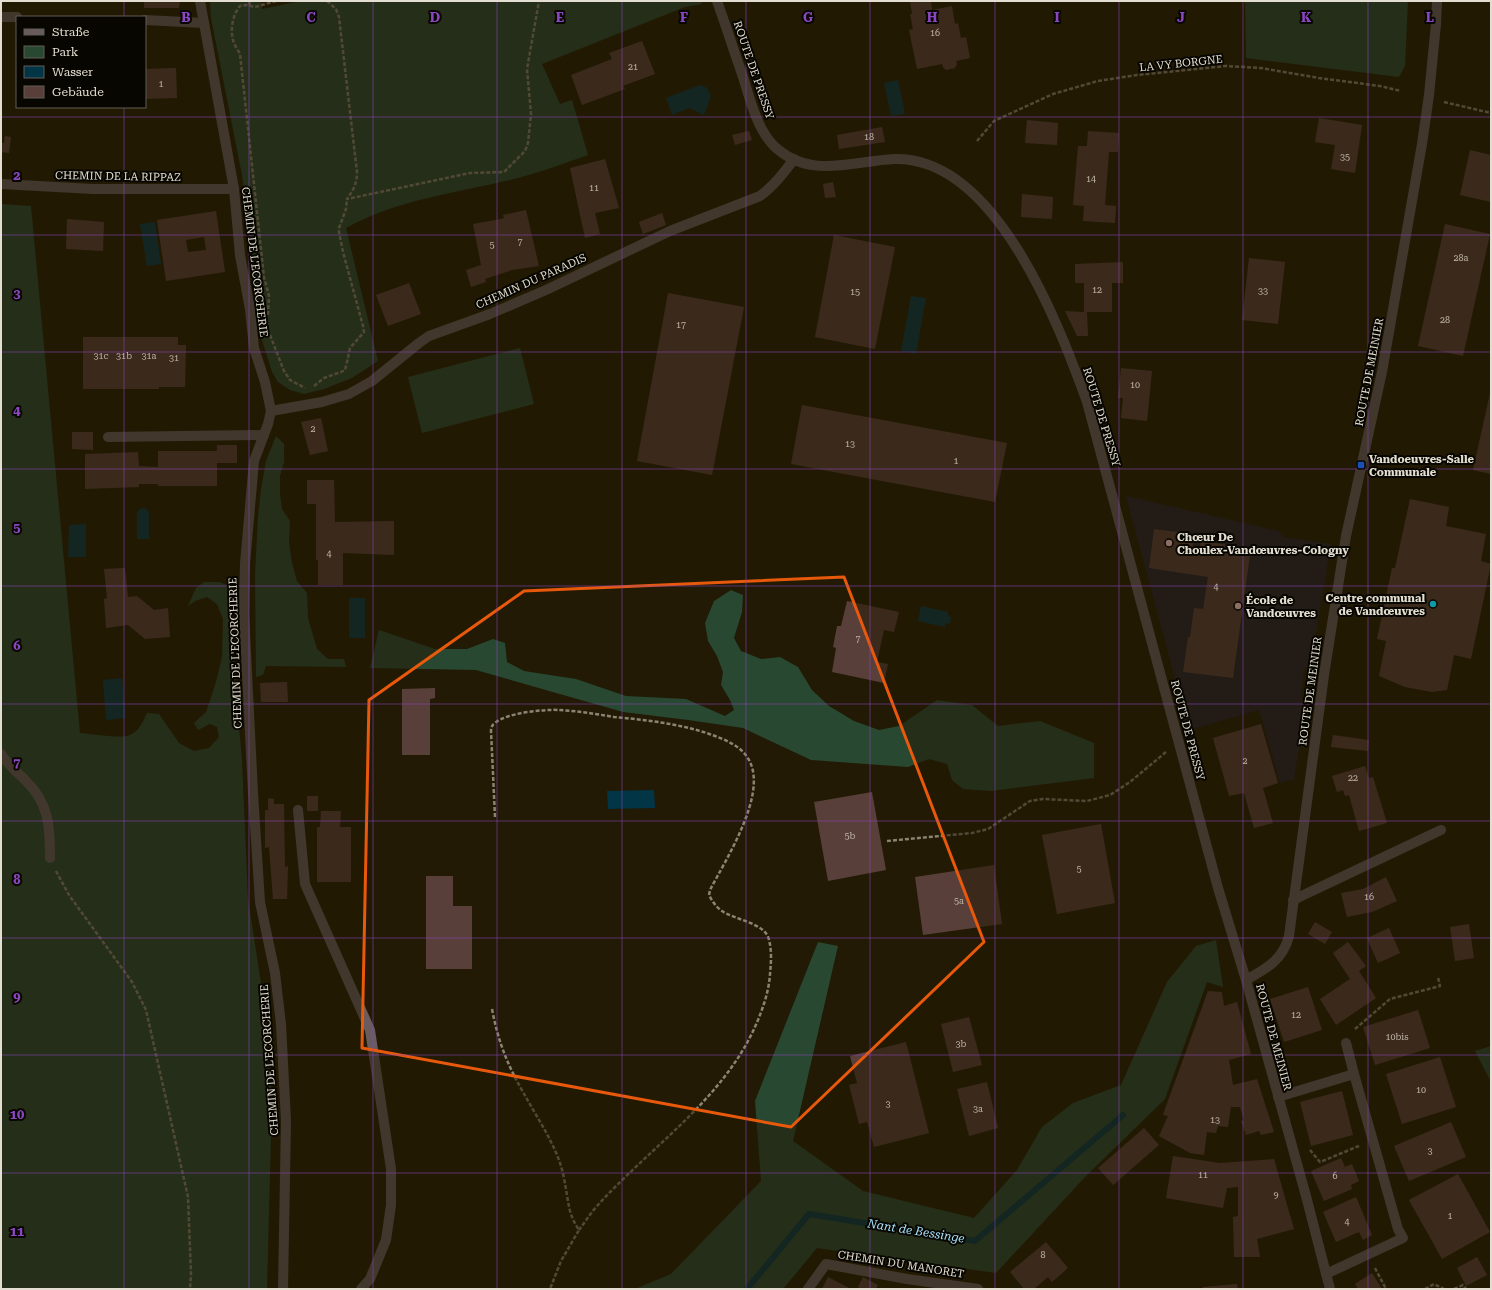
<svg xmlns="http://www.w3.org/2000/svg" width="1492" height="1290" font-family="'Roboto Serif',serif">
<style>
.education{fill:#241f2e}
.green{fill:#284831}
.water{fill:#023546}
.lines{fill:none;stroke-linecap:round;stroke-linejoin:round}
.stream{stroke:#023546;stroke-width:6}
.building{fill:#593f39;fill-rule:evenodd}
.path{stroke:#8b8473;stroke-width:2.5;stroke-dasharray:4 2;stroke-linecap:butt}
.service{stroke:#685c5e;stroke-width:10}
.pedestrian{stroke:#685c5e;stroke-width:10}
.minor{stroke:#685c5e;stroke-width:10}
.tertiary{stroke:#685c5e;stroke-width:10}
.marked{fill:none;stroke:#e8590c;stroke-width:3;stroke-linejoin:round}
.grid{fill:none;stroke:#8b47c2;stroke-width:1;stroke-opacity:0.55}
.transit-dot{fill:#1a4fb4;stroke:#080601;stroke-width:1.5}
.education-dot{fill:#8d6e63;stroke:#080601;stroke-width:1.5}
.culture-dot{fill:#0f9aa8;stroke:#080601;stroke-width:1.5}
.labels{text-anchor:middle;stroke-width:4;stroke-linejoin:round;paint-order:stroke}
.number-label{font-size:9px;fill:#c0b6ab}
.street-label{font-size:11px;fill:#e3ded1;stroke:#080601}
.poi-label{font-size:11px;font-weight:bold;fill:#e3ded1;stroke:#080601;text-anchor:start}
.water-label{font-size:12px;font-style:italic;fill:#a5e0fa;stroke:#080601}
.grid-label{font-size:13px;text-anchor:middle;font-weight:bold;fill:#8b47c2;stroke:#080601;stroke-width:4;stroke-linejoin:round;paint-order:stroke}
</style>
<rect width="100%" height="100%" fill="#221a04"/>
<!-- education -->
<polygon class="education" points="1126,496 1279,531 1283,537 1331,544 1310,668 1304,669 1301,699 1306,704 1294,779 1280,783 1259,710 1189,730"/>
<!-- green -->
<g class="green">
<path d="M 210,1 L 261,1 L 262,9 L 301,1 L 701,1 L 702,4 L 685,7 L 542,64 L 560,104 L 572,100 L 588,155 C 562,164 536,174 510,180 C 455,193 396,200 346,228 L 378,361 L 352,378 L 324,389 L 304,394 L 290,390 L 278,382 L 272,372 L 262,340 L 242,175 L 211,18 Z"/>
<polygon points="1245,1 1408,1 1405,66 1399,77 1246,58"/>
<path d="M 1,204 L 31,206 L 80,733 C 90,734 122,739 130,735 C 139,731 143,722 147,713 L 159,714 L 179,743 L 194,751 L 209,748 L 219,737 L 217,727 L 210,724 L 198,730 L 194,723 L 206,712 L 216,682 L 222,657 L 223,619 L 217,604 L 207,597 L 195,601 L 188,606 L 196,588 L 204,582 L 219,582 L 232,587 L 233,659 L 242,760 L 248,899 L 264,1002 L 272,1098 L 267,1289 L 1,1289 Z"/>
<polygon points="520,348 534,404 422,433 408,377"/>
<polygon points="276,436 284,444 284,462 280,476 280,494 282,509 290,521 289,543 292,563 297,581 307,593 308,618 317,649 328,659 344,659 346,667 266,666 263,675 256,677 255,575 258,517 261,489 266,461"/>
<polygon points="731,590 743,595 742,612 734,638 741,651 761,659 780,657 798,667 812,690 829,706 854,721 879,730 899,726 937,700 972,705 998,726 1040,721 1094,743 1094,778 991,791 963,789 952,780 947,764 929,759 908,767 811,760 743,728 688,720 623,712 476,670 370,668 379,630 435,649 467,649 493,639 505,643 507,662 524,671 576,679 626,696 686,699 725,716 734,710 730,700 721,685 723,672 717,656 708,641 705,623 714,601"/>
<polygon points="1216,940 1223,987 1207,982 1165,1099 1085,1177 996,1273 817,1248 783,1289 635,1289 671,1274 761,1181 755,1101 818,942 838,946 793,1141 863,1191 974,1218 1017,1170 1042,1127 1073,1103 1121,1085 1167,982 1196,946"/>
<polygon points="1491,1046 1491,1082 1475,1051"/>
</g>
<!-- water -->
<g class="water">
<polygon points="898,80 905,114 891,116 884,83"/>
<polygon points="700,85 707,88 711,96 704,115 689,108 672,115 666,98"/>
<polygon points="155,222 161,264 147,266 140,224"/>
<polygon points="911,296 926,298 916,354 901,351"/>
<polygon points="141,508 145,508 149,512 149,539 137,539 137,512"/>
<polygon points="86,524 86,557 68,557 69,525"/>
<rect x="349" y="598" width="16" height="40"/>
<polygon points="921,606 948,612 948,614 951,618 950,623 945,624 945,627 918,621"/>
<polygon points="122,678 126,718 106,720 103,680"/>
<polygon points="654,790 655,808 608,809 607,791"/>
</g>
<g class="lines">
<!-- stream -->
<polyline class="stream" points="747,1289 809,1214 975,1241 1123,1115"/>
</g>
<!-- building -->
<g class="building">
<polygon points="144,1 180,1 179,8 144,8"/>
<polygon points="910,1 931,1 932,10 952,6 955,24 958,23 961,38 966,37 970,58 956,61 957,64 955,68 946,70 943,67 942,64 917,69 909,30 913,29 910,14 912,14"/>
<polygon points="642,41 655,74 623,86 625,89 582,105 571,75 612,59 609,53"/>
<polygon points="176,68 177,98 145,99 145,69"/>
<polygon points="1319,118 1362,125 1355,173 1331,169 1335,145 1315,142"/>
<polygon points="1027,120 1058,123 1057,145 1025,143"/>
<polygon points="882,127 885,142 839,149 837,135"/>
<polygon points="749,131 752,140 735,145 732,135"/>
<polygon points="1088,131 1119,133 1118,152 1109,152 1105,205 1116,206 1115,223 1083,221 1084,206 1073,205 1078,146 1087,146"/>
<polygon points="5,136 11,137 9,153 1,152 1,143 4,143"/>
<polygon points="1470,150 1491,155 1491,202 1460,195"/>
<polygon points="605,159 619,208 595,213 600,234 585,238 570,168"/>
<polygon points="833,182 836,197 825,198 823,184"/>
<polygon points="1022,194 1053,197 1052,219 1021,217"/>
<polygon points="526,210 539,266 512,270 485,279 486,282 471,287 466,270 481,265 473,224 501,219 504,218 503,215"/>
<path d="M 216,211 L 225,272 L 166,281 L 157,220 ZM 204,237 L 206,250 L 188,252 L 186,240 Z"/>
<polygon points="662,213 666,225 643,234 639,222"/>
<polygon points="67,219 104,222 103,251 66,249"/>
<polygon points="1445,224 1490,234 1463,356 1418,346"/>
<polygon points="834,235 895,247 875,349 815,337"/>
<polygon points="1249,258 1285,262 1278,324 1242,320"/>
<polygon points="1123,262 1123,283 1112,283 1112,312 1087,312 1088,336 1077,336 1065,311 1084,312 1084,283 1075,283 1075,264"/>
<polygon points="409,283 421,314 388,326 376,295"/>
<polygon points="668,293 744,307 712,475 637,461"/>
<polygon points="83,337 178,337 178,345 186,345 185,387 159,387 159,389 83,389"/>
<polygon points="1121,368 1152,371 1147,421 1121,418 1123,398 1118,398"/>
<polygon points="1490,393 1491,393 1491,474 1473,470"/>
<polygon points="802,405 1007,443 995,502 791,464"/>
<polygon points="321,418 328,451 310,455 301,422"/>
<polygon points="72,432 93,432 93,450 72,449"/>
<polygon points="217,445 237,445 237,463 217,463 217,486 158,486 158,484 139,484 139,487 85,489 85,454 138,452 139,466 158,467 158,451 217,451"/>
<polygon points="307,480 334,480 335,522 394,521 394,555 343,553 343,585 318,585 318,560 316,560 316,504 307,504"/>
<polygon points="1410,499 1449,507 1446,526 1486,534 1481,561 1491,564 1471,659 1454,655 1447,690 1432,692 1405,687 1379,676 1386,641 1377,639 1392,568 1395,568"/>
<polygon points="1154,529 1194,534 1192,551 1199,552 1201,541 1251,548 1233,678 1183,672 1188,637 1190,637 1194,608 1203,609 1208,577 1149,568"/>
<polygon points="125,568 128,597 137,596 154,610 168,608 170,637 145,639 128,625 106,628 104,599 107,598 104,569"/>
<polygon points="847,601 899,612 894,632 884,630 877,662 888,664 884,683 832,672 836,648 833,647 837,626 841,626"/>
<polygon points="287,682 288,702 261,702 260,683"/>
<polygon points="435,688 435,698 430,699 430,755 402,755 402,689"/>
<polygon points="1261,724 1278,783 1263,788 1273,823 1254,828 1244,793 1229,796 1213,738"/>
<polygon points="1333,735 1369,740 1368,751 1331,747"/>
<polygon points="1365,766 1369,778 1373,777 1387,823 1359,831 1349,795 1345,796 1343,790 1337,792 1332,776"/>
<polygon points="872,792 886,870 828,881 814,802"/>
<rect x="307" y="796" width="11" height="15"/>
<polygon points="268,798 274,799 274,804 284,804 285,867 288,866 287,899 273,899 269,847 265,848 265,810 268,810"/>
<polygon points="321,811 341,811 340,827 351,827 351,882 317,882 317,827 320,827"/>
<polygon points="1101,824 1115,903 1057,914 1042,835"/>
<polygon points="994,865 1002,924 923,935 915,877"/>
<polygon points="426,876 453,876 453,906 472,906 472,969 426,969"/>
<polygon points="1386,877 1397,901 1372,912 1347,917 1341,893 1363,889"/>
<polygon points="1315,922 1332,932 1325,944 1308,934"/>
<polygon points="1469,924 1474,958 1455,961 1450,927"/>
<polygon points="1389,928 1400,953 1378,963 1367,938"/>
<polygon points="1348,942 1366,966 1359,971 1376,998 1336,1025 1320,999 1350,979 1333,953"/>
<polygon points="1308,987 1322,1030 1284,1042 1270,999"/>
<polygon points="1208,991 1222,992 1224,1006 1237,1002 1251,1054 1229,1060 1233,1085 1257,1079 1274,1132 1261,1135 1259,1131 1246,1135 1241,1121 1244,1120 1240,1107 1231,1107 1228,1127 1218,1126 1216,1133 1207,1132 1204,1155 1190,1153 1159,1136 1168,1116 1163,1115 1165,1109"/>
<polygon points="1418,1010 1430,1048 1375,1065 1363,1027"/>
<polygon points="969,1017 982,1065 953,1072 941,1024"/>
<polygon points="906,1042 929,1133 874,1147 867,1122 859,1124 849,1085 857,1083 850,1056"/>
<polygon points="1440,1057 1456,1107 1402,1124 1386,1074"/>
<polygon points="987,1082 998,1128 969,1136 957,1089"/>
<polygon points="1342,1091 1353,1135 1311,1146 1300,1102"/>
<polygon points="1451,1122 1466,1157 1409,1181 1394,1146"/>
<polygon points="1144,1128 1159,1145 1113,1185 1098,1168"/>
<polygon points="1173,1156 1220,1163 1274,1159 1294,1229 1257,1239 1260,1257 1234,1257 1233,1217 1238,1216 1238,1187 1227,1188 1223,1208 1166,1198"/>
<polygon points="1341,1158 1345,1167 1352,1164 1359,1181 1351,1185 1352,1189 1324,1201 1311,1171"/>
<polygon points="1458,1174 1490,1232 1442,1259 1409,1200"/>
<polygon points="1356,1197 1372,1235 1363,1240 1359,1232 1336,1242 1323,1212"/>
<polygon points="1046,1242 1068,1268 1052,1282 1048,1277 1034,1289 1024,1289 1010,1272"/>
<polygon points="1477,1257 1487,1275 1466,1286 1457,1268"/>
<polygon points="1372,1273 1382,1289 1358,1289 1355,1284"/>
<polygon points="828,1277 851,1289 822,1289"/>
<polygon points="863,1277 878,1285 876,1289 862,1289 858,1287"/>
<polygon points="1237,1284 1238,1289 1203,1289 1203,1287"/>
</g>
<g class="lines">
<!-- path -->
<g class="path">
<polyline points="249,1 250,6"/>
<path d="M 327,1 L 336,9 L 339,17 L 357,172 C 357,183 354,189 347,199 L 470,173 L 504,172 L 525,151 L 528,143 L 531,114 L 527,69 L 539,1"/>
<polyline points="1444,102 1491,113"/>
<polyline points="977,141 994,121 1053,94 1098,81 1137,75 1226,66 1261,68 1319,78 1380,86 1401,91"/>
<path d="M 268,315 L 269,296 L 264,277 L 240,54 C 238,50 234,45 233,40 C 230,29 233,14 240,6 L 246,5 L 255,7 L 276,1"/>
<polyline points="270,335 284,371 290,380 305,388"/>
<polyline points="314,386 324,378 341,372 345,370 347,362 350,348 364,332 363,326 343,252 339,232 339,228 346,209 347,199"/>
<path d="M 495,817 L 491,731 C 491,727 492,725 495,723 C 506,713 544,709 559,710 C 578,711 596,714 614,717 C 647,720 683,724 715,736 C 728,741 742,747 749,760 C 768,794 726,859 710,890 L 709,895 C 712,901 716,907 722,911 C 735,920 766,923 769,940 C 772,951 771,963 770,974 C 769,990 764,1005 758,1020 C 726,1098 652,1145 597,1206 C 590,1214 585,1222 579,1230"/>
<polyline points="887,841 972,833 988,829 1030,801 1043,799 1087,801 1110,795 1130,782 1166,752"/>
<polyline points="56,871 69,895 132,982 146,1010 188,1197 191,1274 190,1289"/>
<path d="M 492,1009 C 498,1041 507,1064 523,1092 C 535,1114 550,1136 559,1160 C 565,1176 566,1194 570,1211 C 572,1218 575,1224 579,1230 L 561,1261 L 550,1289"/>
<polyline points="1355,1029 1390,999 1440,986 1438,977"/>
<polyline points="1310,1150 1320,1162 1359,1146"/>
<polyline points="1375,1268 1386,1289"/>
<polyline points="1425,1289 1434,1284 1444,1289"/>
<polyline points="1454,1289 1463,1285 1466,1289"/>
</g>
<!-- service -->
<g class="service">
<polyline points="108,437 264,435"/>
<path d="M 1,754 C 8,765 17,772 26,781 C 49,803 50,827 50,858"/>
<polyline points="298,810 305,884 370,1030 391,1169 391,1205 386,1240 370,1279 361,1289"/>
<polyline points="1293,900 1441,830"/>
</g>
<!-- pedestrian -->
<g class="pedestrian">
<polyline points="1346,1043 1354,1074"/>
<polyline points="1278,1097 1354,1074 1398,1229 1403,1238 1326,1274"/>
</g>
<!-- minor -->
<g class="minor">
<polyline points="200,1 234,189 240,255 250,309 254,348 265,382 271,411 268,424 254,461 245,564 244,613 253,793 260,902 275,973 281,1024 286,1121 283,1289"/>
<polyline points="1,17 17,17"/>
<polyline points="145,20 204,23"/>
<polyline points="1,184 93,189 234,189"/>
<path d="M 271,411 L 322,402 L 349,394 L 372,381 L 419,343 L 429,336 L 490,314 L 546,290 L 670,231 L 760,196 C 774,186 784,173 794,159"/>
<polyline points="808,1289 826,1264 907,1279 978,1289"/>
</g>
<!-- tertiary -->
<g class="tertiary">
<path d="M 717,1 C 726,26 734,51 743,77 C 750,99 757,129 774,146 C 810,180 852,161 894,159 C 996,156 1059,325 1087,402 L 1218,888 L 1246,980 L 1306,1196 L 1330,1289"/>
<path d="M 1246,980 C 1266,969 1283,960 1289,936 L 1324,675 L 1346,536 L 1382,372 L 1422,144 L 1429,95 L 1436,24 L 1437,1"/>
</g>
</g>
<!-- marked area -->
<path d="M0 0H1492V1290H0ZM 844,577 L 984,942 L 791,1127 L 362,1048 L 369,700 L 524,591 Z" fill="#221a04" fill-opacity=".55" fill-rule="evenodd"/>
<path class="marked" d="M 844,577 L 984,942 L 791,1127 L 362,1048 L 369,700 L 524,591 Z"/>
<!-- grid -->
<path class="grid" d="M 124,1 L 124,17M 249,1 L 249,1289M 373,1 L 373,1289M 497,1 L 497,1289M 622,1 L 622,1289M 746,1 L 746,1289M 870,1 L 870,1289M 995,1 L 995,1289M 1119,1 L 1119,1289M 1243,1 L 1243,1289M 1368,1 L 1368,1289M 124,107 L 124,1289M 1,117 L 1491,117M 1,235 L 1491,235M 1,352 L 1491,352M 1,469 L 1491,469M 1,586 L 1491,586M 1,704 L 1491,704M 1,821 L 1491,821M 1,938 L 1491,938M 1,1055 L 1491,1055M 1,1173 L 1491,1173"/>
<!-- markers -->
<rect class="transit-dot" x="1357" y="461" width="8" height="8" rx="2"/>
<g class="education-dot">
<circle cx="1169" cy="543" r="4"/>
<circle cx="1238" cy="606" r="4"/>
</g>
<circle class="culture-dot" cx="1433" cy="604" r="4"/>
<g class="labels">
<!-- number labels -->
<g class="number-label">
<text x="935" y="36">16</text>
<text x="633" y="70">21</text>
<text x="161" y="87">1</text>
<text x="869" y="140">18</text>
<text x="1345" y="160">35</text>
<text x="1091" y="182">14</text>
<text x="594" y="191">11</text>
<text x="520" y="245">7</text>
<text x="492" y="248">5</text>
<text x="1461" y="261">28a</text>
<text x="1097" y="293">12</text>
<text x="1263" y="294">33</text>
<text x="855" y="295">15</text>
<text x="1445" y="323">28</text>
<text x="681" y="328">17</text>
<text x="101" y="359">31c</text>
<text x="124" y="359">31b</text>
<text x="149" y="359">31a</text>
<text x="174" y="361">31</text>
<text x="1135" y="388">10</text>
<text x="313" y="432">2</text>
<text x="850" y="447">13</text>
<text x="956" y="464">1</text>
<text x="329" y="557">4</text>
<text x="1216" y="590">4</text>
<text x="858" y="642">7</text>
<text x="1245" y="764">2</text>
<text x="1353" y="781">22</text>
<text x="850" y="839">5b</text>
<text x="1079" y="872">5</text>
<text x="1369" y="900">16</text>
<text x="959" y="904">5a</text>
<text x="1296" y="1018">12</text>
<text x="1397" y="1040">10bis</text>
<text x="961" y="1047">3b</text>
<text x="1421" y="1093">10</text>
<text x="888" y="1107">3</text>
<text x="978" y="1112">3a</text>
<text x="1215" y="1123">13</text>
<text x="1430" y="1154">3</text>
<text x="1203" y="1178">11</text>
<text x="1335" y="1179">6</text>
<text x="1276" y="1198">9</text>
<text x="1450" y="1219">1</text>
<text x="1347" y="1225">4</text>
<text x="1043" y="1258">8</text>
</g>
<!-- street labels -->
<g class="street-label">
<text transform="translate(1181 63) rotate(-6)" y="4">LA VY BORGNE</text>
<text transform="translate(754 70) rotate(71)" y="4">ROUTE DE PRESSY</text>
<text transform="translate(118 176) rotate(1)" y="4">CHEMIN DE LA RIPPAZ</text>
<text transform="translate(255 262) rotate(83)" y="4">CHEMIN DE L'ECORCHERIE</text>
<text transform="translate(531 281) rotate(-24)" y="4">CHEMIN DU PARADIS</text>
<text transform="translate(1369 372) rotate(-79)" y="4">ROUTE DE MEINIER</text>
<text transform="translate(1102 417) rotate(73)" y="4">ROUTE DE PRESSY</text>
<text transform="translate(235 653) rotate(-92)" y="4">CHEMIN DE L'ECORCHERIE</text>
<text transform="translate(1310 691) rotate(-82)" y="4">ROUTE DE MEINIER</text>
<text transform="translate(1188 730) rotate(75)" y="4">ROUTE DE PRESSY</text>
<text transform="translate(1274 1037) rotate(75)" y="4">ROUTE DE MEINIER</text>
<text transform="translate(269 1060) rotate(-94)" y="4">CHEMIN DE L'ECORCHERIE</text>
<text transform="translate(901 1264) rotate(9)" y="4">CHEMIN DU MANORET</text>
</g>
<!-- poi labels -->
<g class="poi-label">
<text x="1369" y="463">Vandoeuvres-Salle<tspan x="1369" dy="13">Communale</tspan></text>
<text x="1177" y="541">Chœur De<tspan x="1177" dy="13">Choulex-Vandœuvres-Cologny</tspan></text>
<text x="1425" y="602" text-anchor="end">Centre communal<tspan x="1425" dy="13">de Vandœuvres</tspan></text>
<text x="1246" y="604">École de<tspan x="1246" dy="13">Vandœuvres</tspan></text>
</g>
<!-- water labels -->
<g class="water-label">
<text transform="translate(916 1231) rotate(9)" y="4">Nant de Bessinge</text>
</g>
</g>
<g class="grid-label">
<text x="186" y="22">B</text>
<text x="311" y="22">C</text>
<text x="435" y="22">D</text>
<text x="560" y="22">E</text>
<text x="684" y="22">F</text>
<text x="808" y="22">G</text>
<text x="932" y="22">H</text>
<text x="1057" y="22">I</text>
<text x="1181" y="22">J</text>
<text x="1306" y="22">K</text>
<text x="1430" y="22">L</text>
<text x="17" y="180">2</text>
<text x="17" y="298">3</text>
<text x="17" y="415">4</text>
<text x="17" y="532">5</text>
<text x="17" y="650">6</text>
<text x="17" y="767">7</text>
<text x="17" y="884">8</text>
<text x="17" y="1001">9</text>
<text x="17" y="1119">10</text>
<text x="17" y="1236">11</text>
</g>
<!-- border -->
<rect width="1492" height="1290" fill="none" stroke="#e3ded1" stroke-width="4"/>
<!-- legend -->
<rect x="16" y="16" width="130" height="92" fill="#080601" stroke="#605c54"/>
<rect x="24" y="29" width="20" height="6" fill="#685c5e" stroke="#605c54"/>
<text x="52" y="36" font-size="12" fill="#e3ded1">Straße</text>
<rect x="24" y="46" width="20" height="12" fill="#284831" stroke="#605c54"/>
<text x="52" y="56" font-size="12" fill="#e3ded1">Park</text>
<rect x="24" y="66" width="20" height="12" fill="#023546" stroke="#605c54"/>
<text x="52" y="76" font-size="12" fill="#e3ded1">Wasser</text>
<rect x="24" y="86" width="20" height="12" fill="#593f39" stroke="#605c54"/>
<text x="52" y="96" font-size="12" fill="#e3ded1">Gebäude</text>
</svg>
